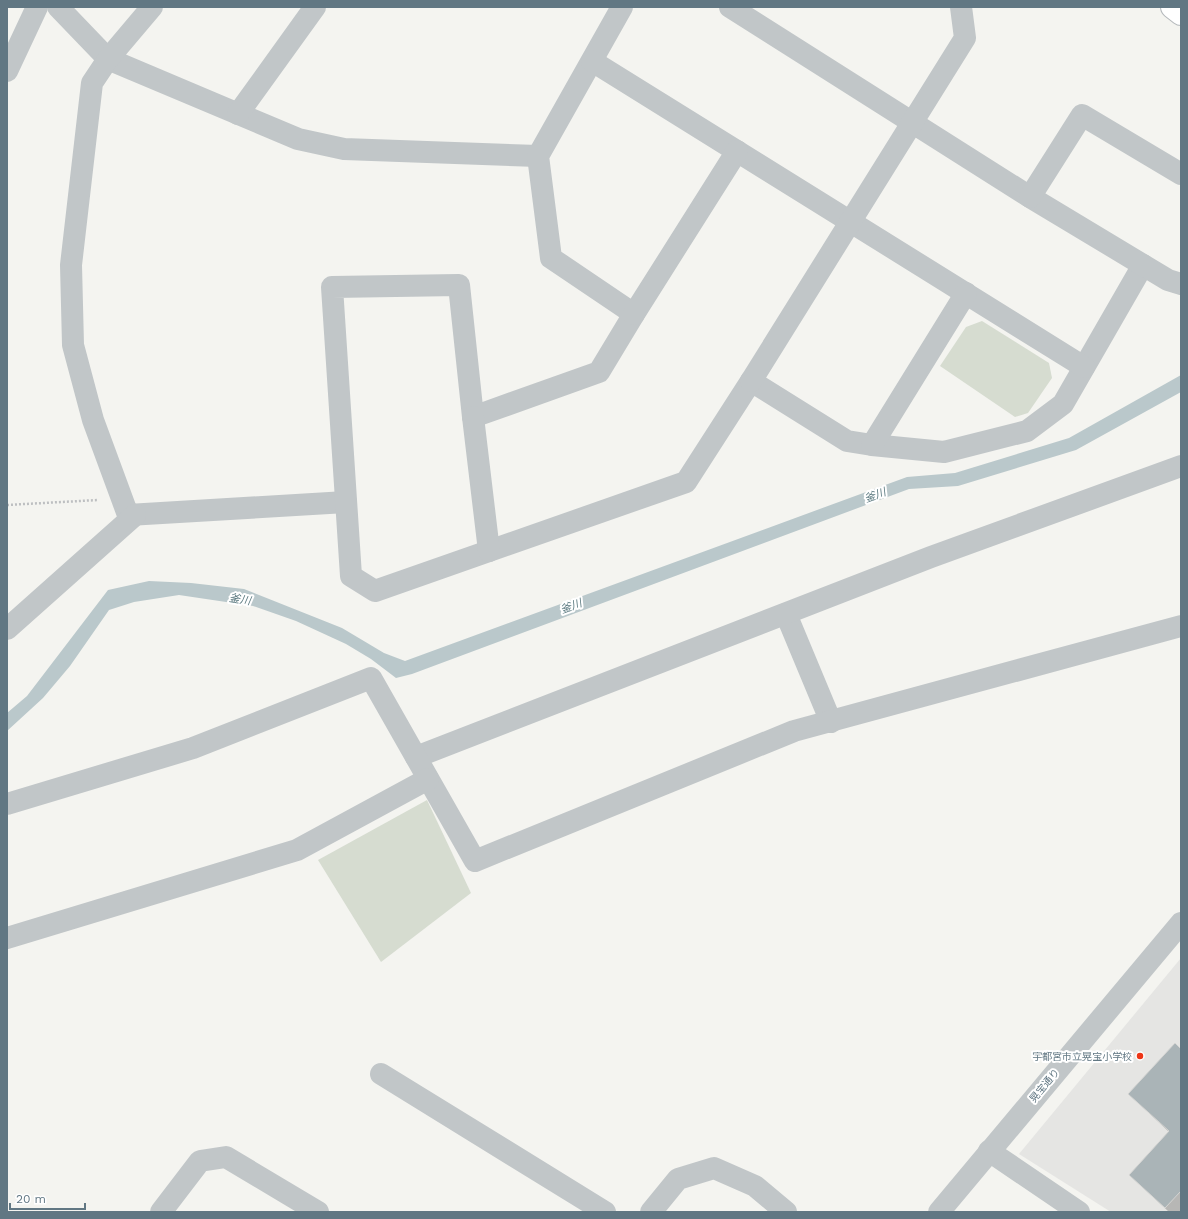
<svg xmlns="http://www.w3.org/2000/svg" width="1188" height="1219" font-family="'Work Sans','Noto Sans JP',sans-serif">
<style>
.built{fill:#e5e5e3}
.green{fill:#d6dcd0}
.water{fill:#bac8cb}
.shadow{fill:#0003}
.building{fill:#aab4b7;stroke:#d5d5d3}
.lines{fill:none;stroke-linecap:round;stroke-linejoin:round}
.highway-casing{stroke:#b5b9bc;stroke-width:24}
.path{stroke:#bdbfc1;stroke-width:2.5;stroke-dasharray:2 2;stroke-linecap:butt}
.minor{stroke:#c1c6c8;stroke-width:22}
.highway{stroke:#fff;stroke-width:22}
.poi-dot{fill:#ee3516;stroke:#fff;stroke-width:1.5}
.labels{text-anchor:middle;stroke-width:4;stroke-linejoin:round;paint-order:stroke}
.poi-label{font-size:10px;fill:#617783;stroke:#fff;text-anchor:end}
.street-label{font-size:10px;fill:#617783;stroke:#fff}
.water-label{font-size:11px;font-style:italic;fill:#5c7a80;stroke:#fff}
</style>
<rect width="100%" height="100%" fill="#f4f4f0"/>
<!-- built -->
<polygon class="built" points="1181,958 1181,1212 1111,1212 1019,1154"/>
<!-- green -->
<g class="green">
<polygon points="982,321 1049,363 1052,378 1028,413 1015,417 940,366 966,327"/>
<polygon points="427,800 471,893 381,962 318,860"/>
</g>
<!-- water -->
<polygon class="water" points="1181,375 1181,392 1076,450 958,486 909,489 412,674 396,678 371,659 346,644 296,621 253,606 179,595 134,602 109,610 70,666 43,698 7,731 7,713 27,696 108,590 149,581 191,583 244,589 342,628 384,653 405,661 907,477 955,473 1069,438"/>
<!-- shadow -->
<polygon class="shadow" points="1181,1050 1181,1212 1169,1212 1130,1175 1169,1132 1129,1094"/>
<!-- building -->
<polygon class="building" points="1175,1043 1181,1049 1181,1191 1165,1208 1129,1175 1169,1131 1128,1094"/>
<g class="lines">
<defs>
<polyline id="highway" points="1172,7 1181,14"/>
</defs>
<!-- highway casing -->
<use href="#highway" class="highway-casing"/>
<!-- path -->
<polyline class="path" points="7,505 98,500"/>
<!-- minor -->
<g class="minor">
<polyline points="58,7 108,59 298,139 344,149 538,156"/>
<polyline points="152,7 108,59 92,83 71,265 73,345 93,420 128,515 346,502"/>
<polyline points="622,7 538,156 551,258 634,314 599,372 473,417 459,285 332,287 351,576 375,591 686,482 751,381 847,441 872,445 944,452 1027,431 1063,404 1143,265"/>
<polyline points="730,7 1030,197 1168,280 1181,284"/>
<polyline points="592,61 1084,367"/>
<polyline points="7,71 37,7"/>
<polyline points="238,114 315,7"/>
<polyline points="1030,197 1082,115 1181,174"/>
<polyline points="634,314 737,151"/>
<polyline points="751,381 965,38 961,7"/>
<polyline points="473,417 489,551"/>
<polyline points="872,445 966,293"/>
<polyline points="786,614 831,722"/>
<polyline points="7,629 135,515"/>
<polyline points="416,757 931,557 1181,466"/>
<polyline points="7,804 193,748 371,678 475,861 794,731 1181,626"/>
<polyline points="7,938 297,850 428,779"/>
<polyline points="381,1074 605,1212"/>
<polyline points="989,1151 1079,1212"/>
<polyline points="161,1212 200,1161 226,1157 318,1212"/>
<polyline points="651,1212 678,1179 714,1168 755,1186 786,1212"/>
<polyline points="939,1212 1181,923"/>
</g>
<!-- highway -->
<use href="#highway" class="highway"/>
</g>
<!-- markers -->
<circle class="poi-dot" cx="1140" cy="1056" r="4"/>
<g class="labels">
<!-- poi labels -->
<g class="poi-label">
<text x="1132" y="1060">宇都宮市立晃宝小学校</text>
</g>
<!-- street labels -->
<g class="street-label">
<text transform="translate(1044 1085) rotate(-50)" y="4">晃宝通り</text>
</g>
<!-- water labels -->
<g class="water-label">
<text transform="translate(875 495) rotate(-20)" y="4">釜川</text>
<text transform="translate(240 599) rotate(9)" y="4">釜川</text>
<text transform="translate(571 606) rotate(-20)" y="4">釜川</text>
</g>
</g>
<!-- border -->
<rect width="1188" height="1219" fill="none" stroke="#617783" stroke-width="16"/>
<!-- scale -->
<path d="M10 1203v6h75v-6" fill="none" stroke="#617783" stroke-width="2"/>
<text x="16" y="1203" font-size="12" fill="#617783" stroke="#ffffff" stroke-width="3" paint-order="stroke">20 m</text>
</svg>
